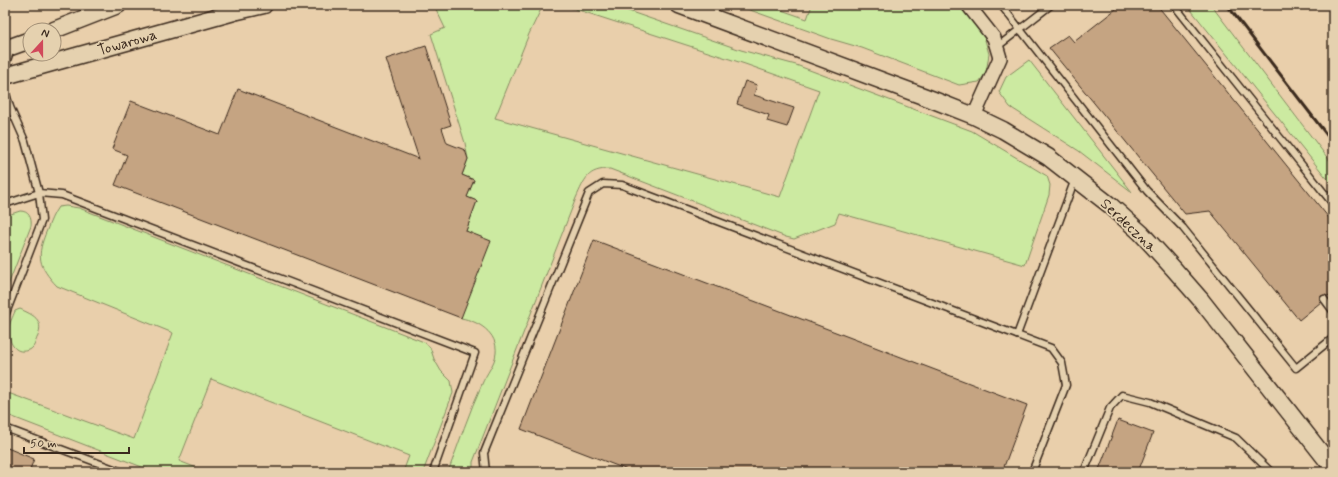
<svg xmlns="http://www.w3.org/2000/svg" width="1338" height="477" font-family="Mynerve,sans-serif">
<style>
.green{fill:#cceaa1;stroke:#848a60}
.building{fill:#c5a482;stroke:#3b2a1e}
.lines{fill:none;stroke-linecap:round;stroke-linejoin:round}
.service-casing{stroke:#3b2a1e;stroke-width:9}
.minor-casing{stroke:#3b2a1e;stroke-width:16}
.tertiary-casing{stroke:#3b2a1e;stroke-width:19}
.service{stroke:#e5d1af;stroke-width:6}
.minor{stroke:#e5d1af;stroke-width:13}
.tertiary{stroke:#e5d1af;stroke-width:16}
.rail{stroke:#3b2a1e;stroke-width:3}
.labels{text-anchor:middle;stroke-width:3.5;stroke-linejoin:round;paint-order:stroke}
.street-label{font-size:15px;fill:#3b2a1e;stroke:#e5d1af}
</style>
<rect width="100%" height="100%" fill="#e9cfab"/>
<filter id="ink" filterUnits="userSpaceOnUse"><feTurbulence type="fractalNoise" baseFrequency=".025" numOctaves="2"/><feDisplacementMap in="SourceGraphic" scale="8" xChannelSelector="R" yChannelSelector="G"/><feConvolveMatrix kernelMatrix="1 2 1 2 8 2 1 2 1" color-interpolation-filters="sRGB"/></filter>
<g filter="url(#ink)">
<!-- green -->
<g class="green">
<path d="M 434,5 L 543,5 L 529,34 L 495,118 L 780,197 L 819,90 L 745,64 L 563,5 L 611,5 L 741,50 L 796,65 L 972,131 L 1047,176 L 1050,185 L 1049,195 L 1025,265 L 839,213 L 835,223 L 794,239 L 786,237 L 610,169 C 587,169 585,179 576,198 L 473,462 L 473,472 L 448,472 C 459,443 469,412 482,384 C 486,374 495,364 496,353 C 498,333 478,321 461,318 L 466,231 L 477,201 L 467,197 L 474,180 L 462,175 L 468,159 L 465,143 L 431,34 L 445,28 Z"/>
<polygon points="736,5 767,5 807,19 812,5 962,5 983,33 989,54 986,73 979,82 959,85 862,48 831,39"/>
<polygon points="1187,5 1211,5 1333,165 1333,186"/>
<polygon points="1029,60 1132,192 1079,151 1010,107 999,92 1006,77"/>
<path d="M 66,206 L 79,208 L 424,342 L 430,347 L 434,359 L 441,371 L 451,381 L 453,393 L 423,472 L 403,472 L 409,456 L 211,379 L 179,461 L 207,472 L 155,472 L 5,414 L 5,395 L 8,393 L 134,439 L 173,333 L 57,286 C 38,266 36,256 47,230 C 50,222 53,214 58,207 Z"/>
<path d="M 20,211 C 29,211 32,218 31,226 L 5,293 L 5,216 Z"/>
<path d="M 20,309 C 33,315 44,319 38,336 C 36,339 35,345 33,347 C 31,350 27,351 25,351 C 13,353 8,339 9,329 C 9,323 13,317 15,311 Z"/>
</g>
<!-- building -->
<g class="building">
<polygon points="1121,5 1157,5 1333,223 1333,292 1328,296 1324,295 1321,296 1320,299 1321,302 1299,320 1210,211 1185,214 1049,48 1068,35 1074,42"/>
<polygon points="426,46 451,125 442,128 447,143 465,150 468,159 462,175 474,180 467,197 477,201 466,231 491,241 461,318 115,185 127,155 112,149 131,101 220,135 238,89 419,159 386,59"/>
<polygon points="745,81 757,85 754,95 794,108 787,127 767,121 769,115 737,104"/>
<polygon points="594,240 1027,405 1002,472 633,472 521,429"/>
<polygon points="1118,420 1153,433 1138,472 1098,472"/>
<polygon points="5,447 34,459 29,472 5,472"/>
</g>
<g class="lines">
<defs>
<g id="service">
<polyline points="1001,5 1147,191 1183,228 1296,368 1333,338"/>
<polyline points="1174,5 1333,204"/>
<polyline points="997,47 1051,5"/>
<polyline points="5,66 11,49"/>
<polyline points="5,90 10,107 25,141 39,193 62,195 475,353 433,472"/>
<polyline points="5,204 39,193 42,220 5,316"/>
<polyline points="1324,299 1333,311"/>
<polyline points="1017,335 1075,179"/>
<polyline points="5,428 122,472"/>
<polyline points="486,472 484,453 589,193 603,184 622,185 1051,348 1062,363 1066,385 1032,472"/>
<polyline points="1084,472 1110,408 1122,395 1150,402 1236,438 1271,472"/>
</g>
<polyline id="minor" points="968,5 994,38 1000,58 974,116"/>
<g id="tertiary">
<polyline points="679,5 931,99 974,116 1003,130 1048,157 1111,206 1141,233 1173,268 1201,300 1333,468"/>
<polyline points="238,11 264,5"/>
<polyline points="54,30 118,5"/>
<polyline points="5,49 30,40"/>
<polyline points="5,76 234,12 248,5"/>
</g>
</defs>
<!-- service casing -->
<use href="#service" class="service-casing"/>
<!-- minor casing -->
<use href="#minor" class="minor-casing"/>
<!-- tertiary casing -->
<use href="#tertiary" class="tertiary-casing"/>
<!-- service -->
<use href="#service" class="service"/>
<!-- minor -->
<use href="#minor" class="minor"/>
<!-- tertiary -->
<use href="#tertiary" class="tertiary"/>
<!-- rail -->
<polyline class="rail" points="1227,5 1333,143"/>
</g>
</g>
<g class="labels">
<!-- street labels -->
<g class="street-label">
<text transform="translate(127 42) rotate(-16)" y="5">Towarowa</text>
<text transform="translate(1129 225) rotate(43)" y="5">Serdeczna</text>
</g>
</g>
<!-- margin -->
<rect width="1338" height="477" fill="none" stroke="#e5d1af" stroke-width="20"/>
<rect x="10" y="10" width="1318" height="457" fill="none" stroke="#3b2a1e" stroke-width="1.5" filter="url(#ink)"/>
<!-- north arrow -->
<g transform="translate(42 42) rotate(21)"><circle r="19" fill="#e5d1af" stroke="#a18e75"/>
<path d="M0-3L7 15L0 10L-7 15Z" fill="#d1495b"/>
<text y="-6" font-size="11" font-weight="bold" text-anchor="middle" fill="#3b2a1e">N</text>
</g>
<!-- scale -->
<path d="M24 447v6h105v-6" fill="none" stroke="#3b2a1e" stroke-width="2"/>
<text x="30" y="447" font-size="12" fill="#3b2a1e" stroke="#e5d1af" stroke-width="3" paint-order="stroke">50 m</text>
</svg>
